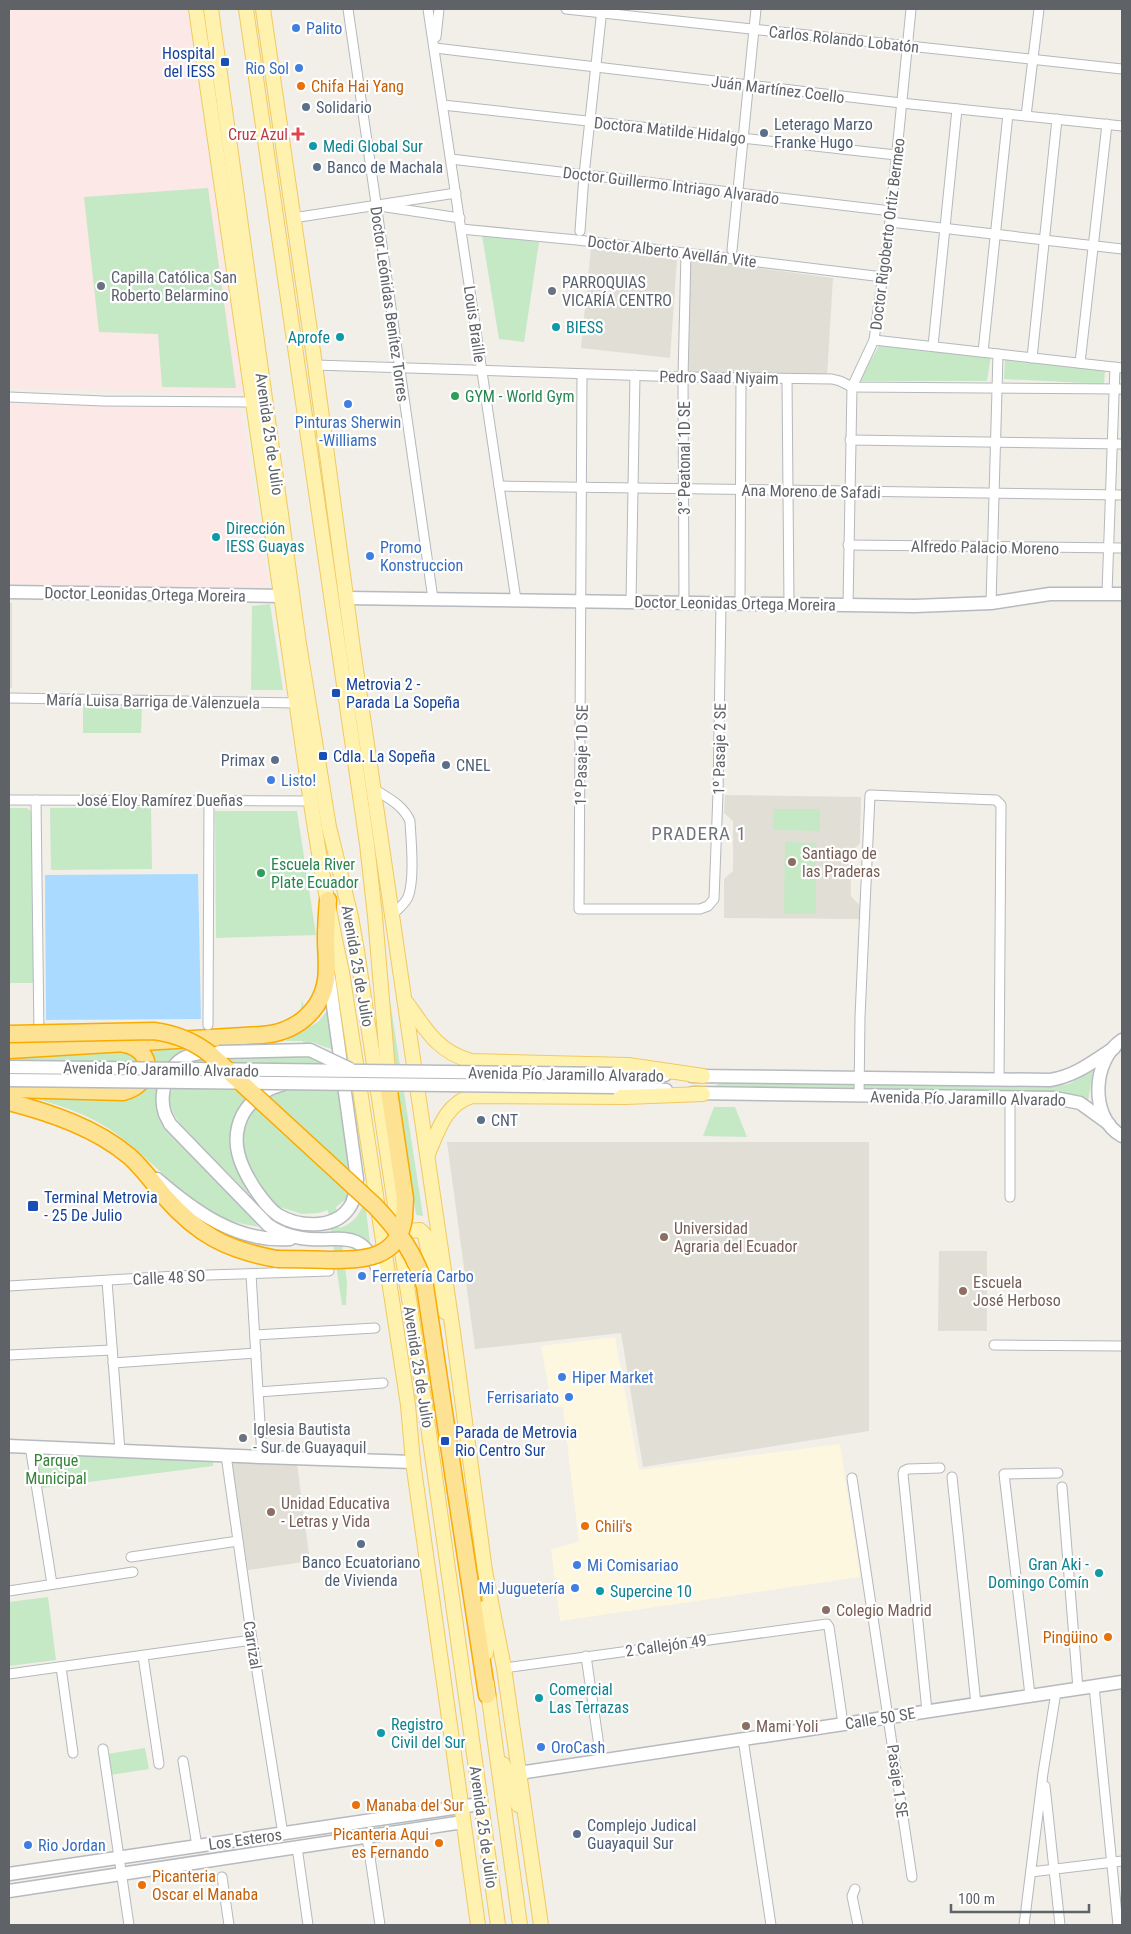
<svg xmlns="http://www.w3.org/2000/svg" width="1131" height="1934" font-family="'Roboto Condensed',sans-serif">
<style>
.commercial{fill:#fef7e0}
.education{fill:#e1ded6}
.medical{fill:#fce8e6}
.green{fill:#c5e8c5}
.water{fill:#aadaff}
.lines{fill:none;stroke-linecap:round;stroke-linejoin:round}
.street-casing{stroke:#b5b8bc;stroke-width:11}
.secondary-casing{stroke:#b6babf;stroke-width:15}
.primary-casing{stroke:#f2c960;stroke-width:16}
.highway-casing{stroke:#f9ab00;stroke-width:19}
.street{stroke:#fff;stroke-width:9}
.secondary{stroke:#fff;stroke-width:12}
.primary{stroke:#fff2af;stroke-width:14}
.highway{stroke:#fde293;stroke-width:16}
.secondary-bridge-casing{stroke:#b6babf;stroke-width:15;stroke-linecap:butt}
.highway-bridge-casing{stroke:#f9ab00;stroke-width:19;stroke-linecap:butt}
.secondary-bridge{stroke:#fff;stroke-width:12}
.highway-bridge{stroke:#fde293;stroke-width:16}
.shop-dot{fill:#3f7fe0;stroke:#fff;stroke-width:2}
.transit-dot{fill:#1a4fb4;stroke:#fff;stroke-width:2}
.food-dot{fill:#e8710a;stroke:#fff;stroke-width:2}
.service-dot{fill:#5c6f8a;stroke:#fff;stroke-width:2}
.health-dot{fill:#e0444e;stroke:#fff;stroke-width:2}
.culture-dot{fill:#0f9aa8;stroke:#fff;stroke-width:2}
.worship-dot{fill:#6b7280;stroke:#fff;stroke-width:2}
.leisure-dot{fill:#2e9e5b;stroke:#fff;stroke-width:2}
.education-dot{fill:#8d6e63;stroke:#fff;stroke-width:2}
.labels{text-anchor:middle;stroke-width:4.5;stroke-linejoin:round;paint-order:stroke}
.shop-label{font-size:16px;fill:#366cbe;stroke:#fff;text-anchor:start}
.street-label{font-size:16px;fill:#5f6368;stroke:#fff}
.transit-label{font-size:16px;fill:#164399;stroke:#fff;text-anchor:start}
.food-label{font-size:16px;fill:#c56008;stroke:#fff;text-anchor:start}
.service-label{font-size:16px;fill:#4e5e75;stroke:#fff;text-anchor:start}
.health-label{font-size:16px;fill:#be3a42;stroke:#fff;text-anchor:end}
.culture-label{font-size:16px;fill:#0d838f;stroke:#fff;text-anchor:start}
.worship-label{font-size:16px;fill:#5b616d;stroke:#fff;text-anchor:start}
.leisure-label{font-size:16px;fill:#27864d;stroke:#fff;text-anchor:start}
.education-label{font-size:16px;fill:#785e54;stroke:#fff;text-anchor:start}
.park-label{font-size:16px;fill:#348238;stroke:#fff}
.quarter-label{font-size:19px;letter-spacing:1px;fill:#70757a;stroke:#fff}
</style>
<rect width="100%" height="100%" fill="#f1efe8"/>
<!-- commercial -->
<polygon class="commercial" points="615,1337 639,1470 840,1444 860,1577 560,1621 551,1549 579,1542 563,1407 552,1407 541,1346"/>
<!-- education -->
<g class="education">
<polygon points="591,248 677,260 670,358 581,348"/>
<polygon points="691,259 833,278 827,376 688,373"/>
<rect x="9" y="603" width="3" height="85"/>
<polygon points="725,795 861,797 860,843 851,852 851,896 860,906 860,919 724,918 724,879 733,871 733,821 724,813"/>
<polygon points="447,1142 869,1142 869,1431 643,1467 621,1333 475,1349"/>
<polygon points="939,1251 987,1251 987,1331 938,1331"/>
<polygon points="230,1461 297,1464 310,1561 248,1570"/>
</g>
<!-- medical -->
<g class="medical">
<polygon points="9,9 187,9 243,394 9,388"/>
<polygon points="9,404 241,409 269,588 9,584"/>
</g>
<!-- green -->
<g class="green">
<polygon points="208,188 236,388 162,387 158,334 99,332 84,197"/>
<polygon points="482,235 539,242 524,342 499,339"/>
<polygon points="880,344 991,355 987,381 859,381"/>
<polygon points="1005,358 1105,370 1104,384 1004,379"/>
<polygon points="270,604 283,690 251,690 252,606"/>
<polygon points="83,705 142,705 141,733 83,733"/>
<polygon points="151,807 152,869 51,870 50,808"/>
<polygon points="9,808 27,808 34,814 33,983 9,983"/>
<polygon points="773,809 820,809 820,831 773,830"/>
<polygon points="215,811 297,811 316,935 216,938"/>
<polygon points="785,842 816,843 816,914 784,914"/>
<polygon points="386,975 423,1216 416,1215 391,1043"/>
<path d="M 302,1000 L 309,1027 L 318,1022 L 327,1011 L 334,1050 L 311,1042 L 314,1058 L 334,1068 L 340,1088 L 352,1180 L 347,1198 L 336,1207 L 339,1228 C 353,1225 359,1214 365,1202 L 370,1243 L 357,1234 L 340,1231 L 347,1282 L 346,1305 L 342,1305 L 328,1210 L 318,1213 L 302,1214 L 254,1199 L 181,1125 C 165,1102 166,1097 181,1075 C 187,1067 190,1062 198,1058 L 305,1055 L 303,1041 L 285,1041 L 302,1032 L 300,1019 Z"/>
<path d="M 145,1045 L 187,1046 L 175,1056 L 170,1063 L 158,1090 L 169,1130 L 259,1227 C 249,1225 236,1223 226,1219 C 186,1202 153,1161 118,1135 C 89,1113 55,1104 20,1094 L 129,1098 Z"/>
<polygon points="127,1051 140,1063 9,1062 9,1057"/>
<polygon points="1093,1071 1088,1101 1066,1093 1051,1092 883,1091 724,1088 715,1085 724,1083 1051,1087 1069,1084"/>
<polygon points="714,1107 735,1107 747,1137 703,1136"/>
<polygon points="34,1451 213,1462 213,1466 42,1488"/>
<polygon points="48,1597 56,1660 9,1666 9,1602"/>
<polygon points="145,1748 149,1769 110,1775 107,1754"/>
</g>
<!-- water -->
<polygon class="water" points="198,874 201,1019 46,1020 45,875"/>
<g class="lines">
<defs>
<g id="street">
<polyline points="348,9 433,599"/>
<polyline points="428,9 516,600"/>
<polyline points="566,9 1122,69"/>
<polyline points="436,37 439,9"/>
<polyline points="435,48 901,103 1122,126"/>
<polyline points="443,105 896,155"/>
<polyline points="1026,116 1039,9"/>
<polyline points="451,159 891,211"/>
<polyline points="386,207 460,218"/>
<polyline points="293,218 456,193"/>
<polyline points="890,222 1122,249"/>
<polyline points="461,229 577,240 883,277"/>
<polyline points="580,231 584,175 602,9"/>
<polyline points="732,250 756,9"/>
<polyline points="874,340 1122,368"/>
<polyline points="933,346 957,109"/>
<polyline points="983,352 1008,114"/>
<polyline points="1032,358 1057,119"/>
<polyline points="1080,363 1107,124"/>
<polyline points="315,365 683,377 832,379 840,381 852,387 1122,389"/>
<polyline points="582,374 579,909 700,909 708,906 714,899 718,793 721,603"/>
<polyline points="787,379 789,604"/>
<polyline points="9,397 103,401 252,402"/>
<polyline points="850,440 1122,444"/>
<polyline points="499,486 1122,495"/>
<polyline points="848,545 1122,548"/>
<polyline points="1107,593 1115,367"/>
<polyline points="631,602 635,375"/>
<polyline points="684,603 683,377 686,253"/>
<polyline points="740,603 741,378"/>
<polyline points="991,603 998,354"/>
<polyline points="848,605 852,387 874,340 890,222 911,9"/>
<polyline points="9,698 297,703"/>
<path d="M 374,789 C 388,798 403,805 410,821 C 411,840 415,880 408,897 C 405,904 397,910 392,915"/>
<polyline points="9,800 311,801"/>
<polyline points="36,800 39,1035"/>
<polyline points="208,1025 209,801"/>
<polyline points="859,1096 860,1017 870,795 996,800 1001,805 999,1080"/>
<polyline points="1010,1197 1010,1097"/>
<polyline points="251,1274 262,1457"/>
<polyline points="107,1281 120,1451"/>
<polyline points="9,1286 176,1276 329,1271"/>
<polyline points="255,1335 375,1328"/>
<polyline points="994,1345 1122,1346"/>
<polyline points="9,1355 112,1350"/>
<polyline points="113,1363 256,1353"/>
<polyline points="258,1392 383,1383"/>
<polyline points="30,1446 52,1584"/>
<polyline points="226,1455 252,1640 283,1834"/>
<polyline points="952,1477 976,1704"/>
<polyline points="852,1478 912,1877"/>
<polyline points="1062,1487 1078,1689"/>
<polyline points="131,1557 238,1541"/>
<polyline points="9,1591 133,1572"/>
<polyline points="143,1656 159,1764"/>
<polyline points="586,1656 601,1760"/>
<polyline points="61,1667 73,1753"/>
<polyline points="504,1668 827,1624 829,1627 843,1724"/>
<polyline points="9,1674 252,1640"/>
<polyline points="1094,1686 1118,1925"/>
<polyline points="1030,1695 1004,1474 1058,1473"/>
<polyline points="927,1711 903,1474 904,1471 908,1469 940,1468"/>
<polyline points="743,1739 771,1925"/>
<polyline points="103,1749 129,1925"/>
<polyline points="183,1761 197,1846"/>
<polyline points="1045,1786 1060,1925"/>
<polyline points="367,1837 380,1925"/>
<polyline points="297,1847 308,1925"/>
<polyline points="1031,1872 1122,1861"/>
<polyline points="222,1877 229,1925"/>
<polyline points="855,1889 852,1896 858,1925"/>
<polyline points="1024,1925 1043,1773 1056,1692"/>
</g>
<g id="secondary">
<polyline points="9,592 282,596"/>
<polyline points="346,598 915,606 991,603 1050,594 1122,594"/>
<path d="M 1122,1040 C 1092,1060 1089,1118 1122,1136"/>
<path d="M 212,1052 C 204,1053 196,1053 188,1056 C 168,1063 158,1094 165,1114 C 166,1117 169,1121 170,1124 L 268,1225 C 278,1232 289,1236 301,1238 C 338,1244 359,1225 378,1269"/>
<polyline points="613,1074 665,1075"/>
<path d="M 692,1076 L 1050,1080 C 1075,1076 1093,1062 1114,1048"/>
<path d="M 281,1085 C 264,1089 252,1099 243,1114 C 229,1141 240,1166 255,1189 C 262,1199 268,1208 278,1215 C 298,1227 334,1230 349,1208 C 355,1200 356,1189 357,1179 L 329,977"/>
<polyline points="614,1087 666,1090"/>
<polyline points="693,1093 1055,1098 1080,1103 1109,1124"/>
<path d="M 157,1179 C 194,1211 237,1243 290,1239"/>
<polyline points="9,1446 262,1457 413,1462"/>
<polyline points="519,1773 1122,1682"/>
<polyline points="9,1874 480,1804"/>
<polyline points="9,1891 463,1822"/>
</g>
<g id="primary">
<path d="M 196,9 C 224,204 253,400 281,595 C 300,721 314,848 342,972 L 408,1405 L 413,1462 L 478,1925"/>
<polyline points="211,9 299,644 329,827 351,917 357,951 428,1426 498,1925"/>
<polyline points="246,9 367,844 375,916 389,1083"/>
<polyline points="263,9 315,365 353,649 453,1332 485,1571 504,1668 541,1925"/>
<path d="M 407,1003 C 426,1030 438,1052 471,1061 L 628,1065 L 703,1076"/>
<path d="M 428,1154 C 438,1131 445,1104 472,1096 L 625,1097 L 703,1094"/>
<polyline points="405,1247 404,1239 408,1231 420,1230 425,1235 436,1290 445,1312"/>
<polyline points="486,1607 486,1653"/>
<polyline points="487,1684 520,1925"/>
<polyline points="503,1764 518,1805"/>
</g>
<g id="highway">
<path d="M 9,1050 L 262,1035 C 293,1033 321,1013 326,980 C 328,966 326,952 326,938 C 326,925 327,912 328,900"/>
<path d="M 9,1089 L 123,1092 C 153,1085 156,1050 124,1044"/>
<polyline points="389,1091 405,1199 404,1217"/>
<path d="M 9,1102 C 51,1113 96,1128 129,1156 C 142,1167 153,1183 164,1196 C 198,1235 227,1250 277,1259"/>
<polyline points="456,1492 487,1695"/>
</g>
</defs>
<!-- street casing -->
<use href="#street" class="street-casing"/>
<!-- secondary casing -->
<use href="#secondary" class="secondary-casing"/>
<!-- primary casing -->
<use href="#primary" class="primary-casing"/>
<!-- highway casing -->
<use href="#highway" class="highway-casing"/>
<!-- street -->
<use href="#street" class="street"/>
<!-- secondary -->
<use href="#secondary" class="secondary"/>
<!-- primary -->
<use href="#primary" class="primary"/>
<!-- highway -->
<use href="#highway" class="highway"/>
<defs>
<g id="secondary-bridge">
<polyline points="219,1052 310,1050 350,1069"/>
<polyline points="9,1067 613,1074"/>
<polyline points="9,1080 614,1087"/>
</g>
<g id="highway-bridge">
<path d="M 9,1034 L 154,1031 C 176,1034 194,1041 211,1055 L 375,1206 C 398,1230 415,1254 425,1286 L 456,1492"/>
<path d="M 277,1259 C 294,1259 311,1259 328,1260 C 362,1260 399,1260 404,1217"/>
</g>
</defs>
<!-- secondary-bridge casing -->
<use href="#secondary-bridge" class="secondary-bridge-casing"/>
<!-- highway-bridge casing -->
<use href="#highway-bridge" class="highway-bridge-casing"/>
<!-- secondary-bridge -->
<use href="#secondary-bridge" class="secondary-bridge"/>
<!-- highway-bridge -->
<use href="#highway-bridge" class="highway-bridge"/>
</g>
<!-- markers -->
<g class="shop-dot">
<circle cx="296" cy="28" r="5"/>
<circle cx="299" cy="68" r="5"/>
<circle cx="348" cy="404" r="5"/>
<circle cx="370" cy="556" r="5"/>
<circle cx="271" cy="780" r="5"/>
<circle cx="362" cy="1276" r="5"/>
<circle cx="562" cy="1377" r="5"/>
<circle cx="569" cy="1397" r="5"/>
<circle cx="577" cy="1565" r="5"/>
<circle cx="575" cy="1588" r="5"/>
<circle cx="541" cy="1747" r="5"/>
<circle cx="28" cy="1845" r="5"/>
</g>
<g class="transit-dot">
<rect x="220" y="57" width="10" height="10" rx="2.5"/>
<rect x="331" y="688" width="10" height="10" rx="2.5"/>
<rect x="318" y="751" width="10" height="10" rx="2.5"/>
<rect x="27" y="1200" width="12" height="12" rx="2.5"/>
<rect x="440" y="1436" width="10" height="10" rx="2.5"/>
</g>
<g class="food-dot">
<circle cx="301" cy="86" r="5"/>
<circle cx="585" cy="1526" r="5"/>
<circle cx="1108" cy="1637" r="5"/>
<circle cx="356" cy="1805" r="5"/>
<circle cx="439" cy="1843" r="5"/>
<circle cx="142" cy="1885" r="5"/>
</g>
<g class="service-dot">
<circle cx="306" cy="107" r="5"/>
<circle cx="764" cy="133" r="5"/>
<circle cx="317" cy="167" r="5"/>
<circle cx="275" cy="760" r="5"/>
<circle cx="446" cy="765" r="5"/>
<circle cx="481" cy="1120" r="5"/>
<circle cx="361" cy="1544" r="5"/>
<circle cx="577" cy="1834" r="5"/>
</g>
<path class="health-dot" d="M295.5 126.5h5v5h5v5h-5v5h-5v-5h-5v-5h5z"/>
<g class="culture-dot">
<circle cx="313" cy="146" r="5"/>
<circle cx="556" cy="327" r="5"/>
<circle cx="340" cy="337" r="5"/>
<circle cx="216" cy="537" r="5"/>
<circle cx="1099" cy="1573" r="5"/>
<circle cx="600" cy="1591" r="5"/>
<circle cx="539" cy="1698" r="5"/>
<circle cx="381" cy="1733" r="5"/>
</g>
<g class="worship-dot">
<circle cx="101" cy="286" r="5"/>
<circle cx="552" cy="291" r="5"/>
<circle cx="243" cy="1438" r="5"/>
</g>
<g class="leisure-dot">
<circle cx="455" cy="396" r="5"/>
<circle cx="261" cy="873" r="5"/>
</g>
<g class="education-dot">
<circle cx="792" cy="862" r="5"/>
<circle cx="664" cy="1237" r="5"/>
<circle cx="963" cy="1291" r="5"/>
<circle cx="271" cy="1512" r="5"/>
<circle cx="826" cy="1610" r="5"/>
<circle cx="746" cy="1726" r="5"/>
</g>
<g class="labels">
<!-- shop labels -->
<g class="shop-label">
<text x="306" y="34">Palito</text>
<text x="289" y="74" text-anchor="end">Rio Sol</text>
<text x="348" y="428" text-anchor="middle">Pinturas Sherwin<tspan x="348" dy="18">-Williams</tspan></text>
<text x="380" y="553">Promo<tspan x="380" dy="18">Konstruccion</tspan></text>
<text x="281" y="786">Listo!</text>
<text x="372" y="1282">Ferretería Carbo</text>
<text x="572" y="1383">Hiper Market</text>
<text x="559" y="1403" text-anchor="end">Ferrisariato</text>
<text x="587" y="1571">Mi Comisariao</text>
<text x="565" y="1594" text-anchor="end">Mi Juguetería</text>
<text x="551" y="1753">OroCash</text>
<text x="38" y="1851">Rio Jordan</text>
</g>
<!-- street labels -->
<g class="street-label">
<text transform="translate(844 39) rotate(6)" y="6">Carlos Rolando Lobatón</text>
<text transform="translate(778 89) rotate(7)" y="6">Juán Martínez Coello</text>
<text transform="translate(670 130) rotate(6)" y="6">Doctora Matilde Hidalgo</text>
<text transform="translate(671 185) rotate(7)" y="6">Doctor Guillermo Intriago Alvarado</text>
<text transform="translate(887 234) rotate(-83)" y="6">Doctor Rigoberto Ortiz Bermeo</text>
<text transform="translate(672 251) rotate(7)" y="6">Doctor Alberto Avellán Vite</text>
<text transform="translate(390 304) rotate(82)" y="6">Doctor Leónidas Benítez Torres</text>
<text transform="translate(475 324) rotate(82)" y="6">Louis Braille</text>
<text transform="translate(719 377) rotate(1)" y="6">Pedro Saad Niyaim</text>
<text transform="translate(270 434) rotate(82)" y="6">Avenida 25 de Julio</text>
<text transform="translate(684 458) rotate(-90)" y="6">3° Peatonal 1D SE</text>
<text transform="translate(811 491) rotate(1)" y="6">Ana Moreno de Safadi</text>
<text transform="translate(985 547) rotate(1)" y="6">Alfredo Palacio Moreno</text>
<text transform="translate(145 594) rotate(1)" y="6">Doctor Leonidas Ortega Moreira</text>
<text transform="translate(735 603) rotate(1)" y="6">Doctor Leonidas Ortega Moreira</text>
<text transform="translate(153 701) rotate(1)" y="6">María Luisa Barriga de Valenzuela</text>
<text transform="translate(719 749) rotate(-89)" y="6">1º Pasaje 2 SE</text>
<text transform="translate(581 755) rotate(-89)" y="6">1º Pasaje 1D SE</text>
<text x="160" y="806">José Eloy Ramírez Dueñas</text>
<text transform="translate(358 966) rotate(80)" y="6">Avenida 25 de Julio</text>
<text transform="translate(161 1069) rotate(1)" y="6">Avenida Pío Jaramillo Alvarado</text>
<text transform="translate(566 1074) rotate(1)" y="6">Avenida Pío Jaramillo Alvarado</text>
<text transform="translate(968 1098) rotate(1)" y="6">Avenida Pío Jaramillo Alvarado</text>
<text transform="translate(169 1277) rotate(-3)" y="6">Calle 48 SO</text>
<text transform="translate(419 1367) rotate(81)" y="6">Avenida 25 de Julio</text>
<text transform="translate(253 1645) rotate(81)" y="6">Carrizal</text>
<text transform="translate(666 1645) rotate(-8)" y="6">2 Callejón 49</text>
<text transform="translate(880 1718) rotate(-9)" y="6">Calle 50 SE</text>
<text transform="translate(898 1781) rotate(82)" y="6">Pasaje 1 SE</text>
<text transform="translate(484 1827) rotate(82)" y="6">Avenida 25 de Julio</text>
<text transform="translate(245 1839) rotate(-8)" y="6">Los Esteros</text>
</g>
<!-- transit labels -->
<g class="transit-label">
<text x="215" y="59" text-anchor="end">Hospital<tspan x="215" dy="18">del IESS</tspan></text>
<text x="346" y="690">Metrovia 2 -<tspan x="346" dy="18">Parada La Sopeña</tspan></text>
<text x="333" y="762">Cdla. La Sopeña</text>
<text x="44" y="1203">Terminal Metrovia<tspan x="44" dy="18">- 25 De Julio</tspan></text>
<text x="455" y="1438">Parada de Metrovia<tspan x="455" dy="18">Rio Centro Sur</tspan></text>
</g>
<!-- food labels -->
<g class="food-label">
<text x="311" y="92">Chifa Hai Yang</text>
<text x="595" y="1532">Chili's</text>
<text x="1098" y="1643" text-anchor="end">Pingüino</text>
<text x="366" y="1811">Manaba del Sur</text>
<text x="429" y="1840" text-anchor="end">Picanteria Aqui<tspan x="429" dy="18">es Fernando</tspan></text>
<text x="152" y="1882">Picanteria<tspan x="152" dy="18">Oscar el Manaba</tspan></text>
</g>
<!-- service labels -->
<g class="service-label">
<text x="316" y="113">Solidario</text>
<text x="774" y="130">Leterago Marzo<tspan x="774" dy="18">Franke Hugo</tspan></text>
<text x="327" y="173">Banco de Machala</text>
<text x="265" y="766" text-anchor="end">Primax</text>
<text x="456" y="771">CNEL</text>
<text x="491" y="1126">CNT</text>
<text x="361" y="1568" text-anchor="middle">Banco Ecuatoriano<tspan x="361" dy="18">de Vivienda</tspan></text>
<text x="587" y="1831">Complejo Judical<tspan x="587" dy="18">Guayaquil Sur</tspan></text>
</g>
<!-- health labels -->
<g class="health-label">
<text x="288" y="140">Cruz Azul</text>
</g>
<!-- culture labels -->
<g class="culture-label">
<text x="323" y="152">Medi Global Sur</text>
<text x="566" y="333">BIESS</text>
<text x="330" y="343" text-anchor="end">Aprofe</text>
<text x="226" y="534">Dirección<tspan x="226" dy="18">IESS Guayas</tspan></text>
<text x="1089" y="1570" text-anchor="end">Gran Aki -<tspan x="1089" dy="18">Domingo Comín</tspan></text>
<text x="610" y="1597">Supercine 10</text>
<text x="549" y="1695">Comercial<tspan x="549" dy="18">Las Terrazas</tspan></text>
<text x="391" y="1730">Registro<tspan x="391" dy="18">Civil del Sur</tspan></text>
</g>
<!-- worship labels -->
<g class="worship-label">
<text x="111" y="283">Capilla Católica San<tspan x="111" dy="18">Roberto Belarmino</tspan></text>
<text x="562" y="288">PARROQUIAS<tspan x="562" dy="18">VICARÍA CENTRO</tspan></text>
<text x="253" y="1435">Iglesia Bautista<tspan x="253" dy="18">- Sur de Guayaquil</tspan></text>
</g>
<!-- leisure labels -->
<g class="leisure-label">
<text x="465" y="402">GYM - World Gym</text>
<text x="271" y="870">Escuela River<tspan x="271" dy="18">Plate Ecuador</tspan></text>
</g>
<!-- education labels -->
<g class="education-label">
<text x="802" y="859">Santiago de<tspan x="802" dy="18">las Praderas</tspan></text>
<text x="674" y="1234">Universidad<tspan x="674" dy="18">Agraria del Ecuador</tspan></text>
<text x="973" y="1288">Escuela<tspan x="973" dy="18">José Herboso</tspan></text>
<text x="281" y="1509">Unidad Educativa<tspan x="281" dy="18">- Letras y Vida</tspan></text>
<text x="836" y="1616">Colegio Madrid</text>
<text x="756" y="1732">Mami Yoli</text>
</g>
<!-- park labels -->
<g class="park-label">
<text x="56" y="1466">Parque<tspan x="56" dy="18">Municipal</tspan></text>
</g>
<!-- quarter labels -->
<g class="quarter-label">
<text x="699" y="840">PRADERA 1</text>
</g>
</g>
<!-- border -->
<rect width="1131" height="1934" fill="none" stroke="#5f6368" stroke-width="20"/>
<!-- scale -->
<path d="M951 1904v8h138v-8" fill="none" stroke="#5f6368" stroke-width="2.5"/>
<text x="958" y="1904" font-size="15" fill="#5f6368" stroke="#ffffff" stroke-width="4" paint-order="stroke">100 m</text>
</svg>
